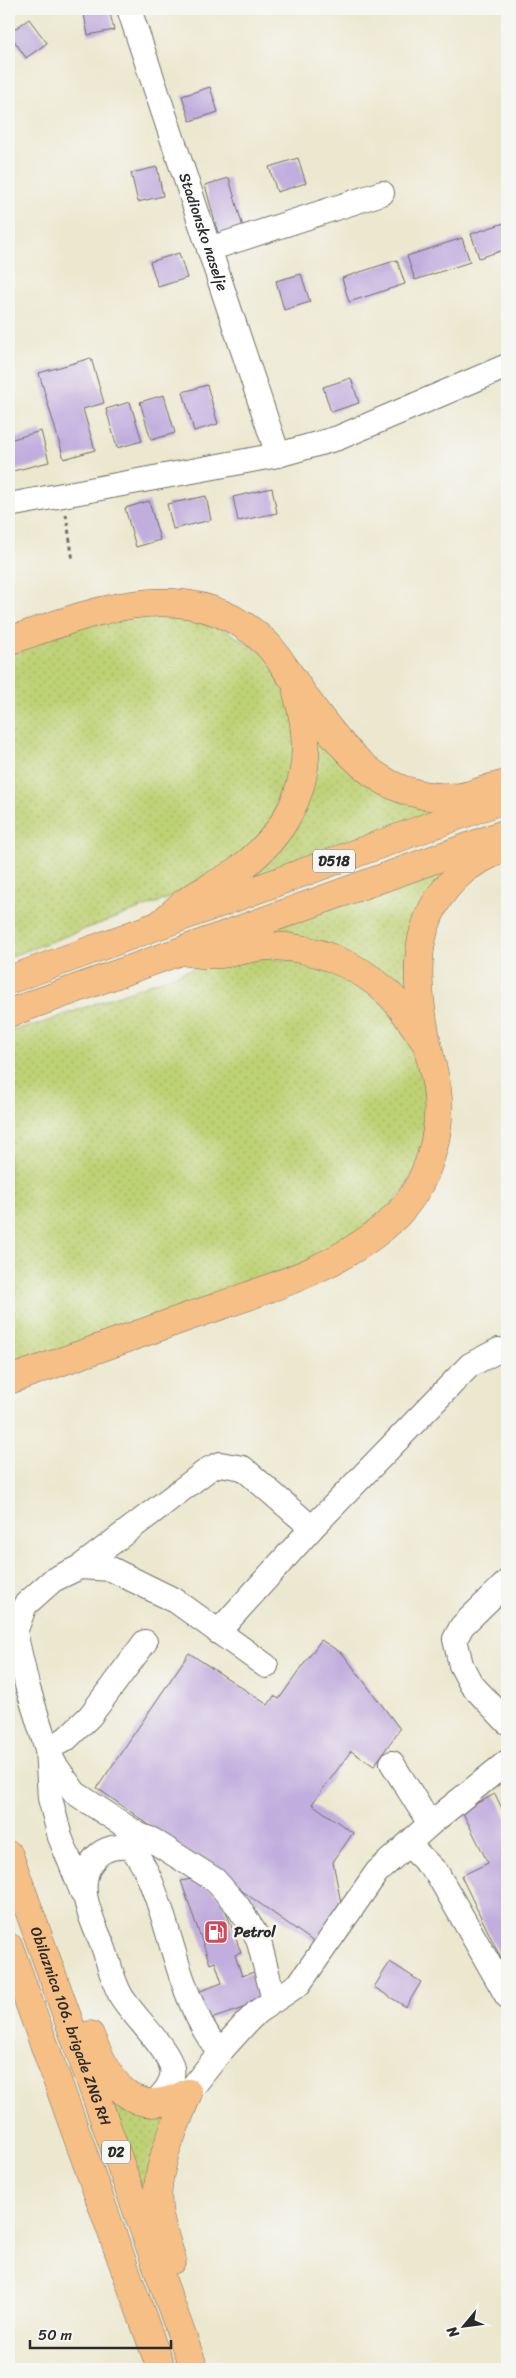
<svg xmlns="http://www.w3.org/2000/svg" width="516" height="2378" font-family="Sriracha,sans-serif">
<style>
.grass{fill:url(#grass-dots);stroke:#747e50}
.building{fill:#c2aede}
.lines{fill:none;stroke-linecap:round;stroke-linejoin:round}
.minor-casing{stroke:#6f6d65;stroke-width:26}
.major-casing{stroke:#6f6d65;stroke-width:29}
.highway-casing{stroke:#6f6d65;stroke-width:29}
.path{stroke:#6f6d65;stroke-width:3;stroke-dasharray:4 4;stroke-linecap:butt}
.minor{stroke:#fff;stroke-width:24}
.major{stroke:#f5bf86;stroke-width:28}
.highway{stroke:#f5bf86;stroke-width:28}
.labels{text-anchor:middle;stroke-width:5;stroke-linejoin:round;paint-order:stroke}
.shield{fill:#f6f6f2;stroke:#686867;stroke-width:1}
.shield-label{font-size:14px;font-weight:bold;fill:#2b2b2b}
.street-label{font-size:15px;fill:#2b2b2b;stroke:#f6f6f2}
.poi-label{font-size:15px;font-weight:bold;fill:#2b2b2b;stroke:#f6f6f2;text-anchor:start}
</style>
<defs>
<pattern id="grass-dots" width="8" height="8" patternUnits="userSpaceOnUse" patternTransform="scale(1.25)"><rect width="8" height="8" fill="#bed174"/><path d="M2 2h.1M6 6h.1" fill="none" stroke="#a3b465" stroke-width="1.8" stroke-linecap="round"/></pattern>
</defs>
<rect width="100%" height="100%" fill="#f6f6f2"/>
<filter id="ink" filterUnits="userSpaceOnUse"><feTurbulence type="fractalNoise" baseFrequency=".02" numOctaves="2"/><feDisplacementMap in="SourceGraphic" scale="10" xChannelSelector="R" yChannelSelector="G"/><feConvolveMatrix kernelMatrix="1 2 1 2 8 2 1 2 1" color-interpolation-filters="sRGB"/></filter>
<filter id="wash" filterUnits="userSpaceOnUse"><feTurbulence type="fractalNoise" baseFrequency=".0096" numOctaves="4" result="noise"/><feDisplacementMap in="SourceGraphic" scale="20" xChannelSelector="R" yChannelSelector="G"/><feGaussianBlur stdDeviation="1.12" result="paint"/><feColorMatrix in="noise" values="0 0 0 0 0 0 0 0 0 0 0 0 0 0 0 0 0 1.4 0 .05"/><feComposite in="paint" operator="in"/></filter>
<g filter="url(#wash)">
<rect width="100%" height="100%" fill="#ece8d0"/>
<!-- grass -->
<g class="grass">
<polygon points="194,610 275,661 302,732 279,820 202,886 9,957 9,652 109,617"/>
<polygon points="315,726 435,804 437,812 245,881"/>
<polygon points="451,865 414,1002 264,931"/>
<polygon points="237,956 327,963 397,1012 432,1083 421,1165 383,1219 318,1258 9,1371 9,1030 33,1026 208,963"/>
<polygon points="110,2097 140,2115 172,2117 145,2199"/>
</g>
<g id="blocks">
<!-- building -->
<g class="building">
<polygon points="83,9 109,9 114,30 88,35"/>
<polygon points="29,19 47,43 26,58 9,33"/>
<polygon points="210,87 218,112 190,121 182,96"/>
<polygon points="298,158 306,183 277,192 269,167"/>
<polygon points="157,167 163,196 138,202 131,173"/>
<polygon points="229,178 244,231 219,237 205,185"/>
<polygon points="507,222 507,249 479,258 471,234"/>
<polygon points="462,238 470,262 415,280 407,256"/>
<polygon points="179,253 187,278 158,287 150,262"/>
<polygon points="397,260 405,284 349,302 342,278"/>
<polygon points="301,274 310,302 284,310 276,281"/>
<polygon points="91,358 104,403 83,409 95,450 64,459 39,373"/>
<polygon points="351,378 359,403 331,412 323,387"/>
<polygon points="207,385 218,424 194,431 183,392"/>
<polygon points="164,395 175,433 151,440 140,402"/>
<polygon points="130,402 142,441 117,448 106,409"/>
<polygon points="41,431 49,462 9,472 9,440"/>
<polygon points="272,488 277,513 238,521 233,497"/>
<polygon points="206,496 211,520 173,529 167,504"/>
<polygon points="149,501 160,540 136,547 125,508"/>
<polygon points="321,1640 343,1654 400,1729 374,1766 351,1751 312,1804 353,1833 333,1862 341,1903 314,1942 97,1788 189,1653 268,1705 274,1696 279,1699"/>
<polygon points="495,1794 507,1819 507,1971 461,1876 488,1863 462,1811"/>
<polygon points="197,1878 222,1900 241,1953 235,1955 242,1976 254,1972 264,2001 205,2021 195,1993 222,1983 215,1962 210,1964 181,1881"/>
<polygon points="390,1962 421,1982 406,2007 374,1987"/>
</g>
</g>
</g>
<g filter="url(#ink)">
<use href="#blocks" fill-opacity="0" stroke="#6f6d65" stroke-width="1"/>
<g class="lines">
<defs>
<g id="minor">
<path id="s1" d="M 129,9 L 278,455"/>
<polyline points="209,249 382,193"/>
<polyline points="9,505 278,455 338,438 507,366"/>
<polyline points="80,1567 209,1469 220,1464 243,1468 312,1528"/>
<polyline points="507,1582 462,1626 455,1639 461,1665 471,1684 507,1722"/>
<polyline points="218,1632 312,1528 470,1365 499,1350 507,1352"/>
<polyline points="392,1763 430,1824"/>
<polyline points="139,1835 75,1793 55,1765 47,1749 27,1685 15,1632 25,1605 53,1580 80,1567 111,1569 176,1601 266,1666"/>
<polyline points="408,1844 437,1873 507,1996"/>
<polyline points="131,1847 139,1835 152,1840 215,1880 237,1905 258,1938 274,2000"/>
<polyline points="83,1894 60,1837 50,1798 47,1749 66,1739 90,1716 145,1642"/>
<polyline points="188,2093 220,2052 246,2023 257,2012 299,1984 377,1872 430,1824 507,1762"/>
<path d="M 154,2103 C 163,2094 175,2082 172,2068 C 168,2048 133,2016 121,1996 C 113,1982 109,1964 104,1949 C 93,1921 71,1883 96,1857 C 106,1847 118,1846 131,1847 C 147,1867 154,1889 162,1913 C 176,1958 189,2016 220,2052"/>
</g>
<g id="major">
<polyline points="9,980 507,798"/>
<polyline points="9,1013 507,833"/>
</g>
<g id="highway">
<path d="M 9,641 C 93,611 190,571 266,643 C 277,654 284,667 293,679 C 305,698 319,717 333,734 C 354,760 381,786 415,793 C 429,797 445,798 460,797 C 476,795 491,786 507,784"/>
<path d="M 161,923 C 169,917 176,909 184,903 C 201,891 220,883 237,871 C 298,826 319,765 297,693"/>
<path d="M 182,951 C 194,953 207,956 220,954 C 238,952 254,946 272,946 C 314,947 357,964 387,992 C 402,1006 413,1024 424,1040"/>
<path d="M 9,1380 C 70,1358 132,1337 193,1315 C 262,1291 344,1268 397,1215 C 428,1183 443,1133 437,1089 C 435,1075 431,1061 428,1048 C 415,983 407,918 463,871 C 475,860 493,854 507,846"/>
<path id="s2" d="M 9,1855 L 194,2369"/>
<polyline points="9,1947 161,2369"/>
<path d="M 90,2035 C 110,2083 132,2122 188,2093"/>
<path d="M 172,2260 C 167,2243 160,2225 158,2207 C 154,2169 175,2128 188,2093"/>
</g>
</defs>
<!-- minor casing -->
<use href="#minor" class="minor-casing"/>
<!-- major casing -->
<use href="#major" class="major-casing"/>
<!-- highway casing -->
<use href="#highway" class="highway-casing"/>
<!-- path -->
<polyline class="path" points="66,514 73,561"/>
<!-- minor -->
<use href="#minor" class="minor"/>
<!-- major -->
<use href="#major" class="major"/>
<!-- highway -->
<use href="#highway" class="highway"/>
</g>
</g>
<!-- icons -->
<defs>
<symbol id="fuel-square" viewBox="-11 -11 22 22"><rect x="-9" y="-9" width="18" height="18" rx="4" fill="#d1495b" stroke="#f6f6f2"/><path d="M-5.5-6h7V0h2V4h1.3V-2.5L3-4.5l.8-.8L6-3V5H2.5V1h-1V6h-7ZM-4.2-4.7v3.2H.2V-4.7Z" fill="#fff"/></symbol>
</defs>
<g fill-rule="evenodd">
<use href="#fuel-square" x="202" y="1918" width="28" height="28"/>
</g>
<g class="labels">
<!-- shield labels -->
<g class="shield">
<rect x="313" y="849.5" width="42" height="23" rx="4"/>
<rect x="102" y="2140.5" width="28" height="23" rx="4"/>
</g>
<g class="shield-label">
<text x="334" y="866">D518</text>
<text x="116" y="2157">D2</text>
</g>
<!-- street labels -->
<g class="street-label">
<text dy="5" stroke="none"><textPath href="#s1" startOffset="235">Stadionsko naselje</textPath></text>
<text dy="5" stroke="none"><textPath href="#s2" startOffset="182">Obilaznica 106. brigade ZNG RH</textPath></text>
</g>
<!-- poi labels -->
<g class="poi-label">
<text x="234" y="1937">Petrol</text>
</g>
</g>
<!-- margin -->
<rect width="516" height="2378" fill="none" stroke="#f6f6f2" stroke-width="30"/>
<!-- north arrow -->
<g transform="translate(464 2326) rotate(241)" stroke="#f6f6f2" stroke-width="4" paint-order="stroke">
<path d="M0-4L9 19L0 12L-9 19Z" fill="#2b2b2b"/>
<text y="-8" font-size="14" font-weight="bold" text-anchor="middle" fill="#2b2b2b">N</text>
</g>
<!-- scale -->
<path d="M30 2340v8h141v-8" fill="none" stroke="#2b2b2b" stroke-width="2.5"/>
<text x="38" y="2340" font-size="15" fill="#2b2b2b" stroke="#f6f6f2" stroke-width="4" paint-order="stroke">50 m</text>
</svg>
